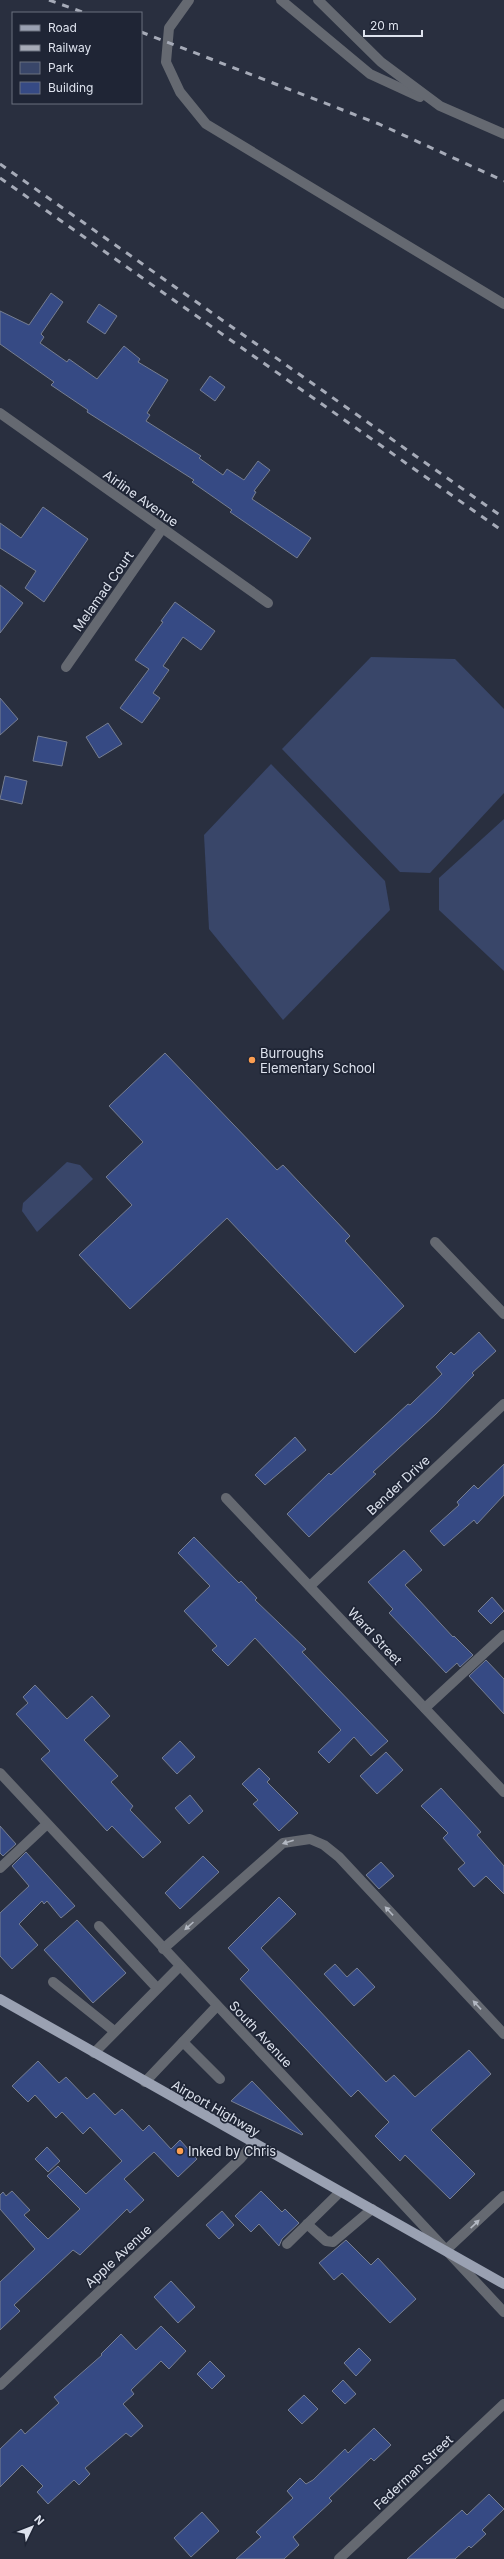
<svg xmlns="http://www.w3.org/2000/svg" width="504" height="2559" font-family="Inter,sans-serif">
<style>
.green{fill:#394669}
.building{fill:#364a84;stroke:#767e91}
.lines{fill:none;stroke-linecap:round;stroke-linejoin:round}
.minor{stroke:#656971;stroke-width:10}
.major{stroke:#9aa1b2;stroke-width:10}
.rail{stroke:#a6abb8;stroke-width:3;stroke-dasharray:7 7;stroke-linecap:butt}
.oneway{fill:#b3b8c2}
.poi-dot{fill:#fb9e51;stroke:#1f2535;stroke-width:1.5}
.labels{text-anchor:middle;stroke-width:3.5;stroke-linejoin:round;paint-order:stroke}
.street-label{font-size:13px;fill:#dde2ed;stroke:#1f2535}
.poi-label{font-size:13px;fill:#dde2ed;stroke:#1f2535;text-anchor:start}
</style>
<rect width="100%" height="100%" fill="#292f3f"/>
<!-- green -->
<g class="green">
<polygon points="371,657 455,659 504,709 504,793 430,873 400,872 282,749"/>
<polygon points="271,764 385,881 390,910 283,1020 209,929 204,835"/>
<polygon points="504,819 504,971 439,910 439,878"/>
<polygon points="67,1162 80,1165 93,1179 37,1232 22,1211 23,1203"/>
</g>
<!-- building -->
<g class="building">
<polygon points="51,293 63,302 41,334 44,337 40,343 67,362 69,359 97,379 124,346 140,359 138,362 168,380 147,413 150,415 146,421 201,456 199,458 223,475 227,469 244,480 258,461 270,470 254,491 256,492 252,499 311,538 297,558 230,512 232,510 192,482 194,480 87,412 88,410 51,385 54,382 0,344 0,311 29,325"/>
<polygon points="99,304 117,316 105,334 87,322"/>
<polygon points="210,376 225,387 215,401 200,390"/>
<polygon points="43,507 88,539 44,602 25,588 36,571 0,548 0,523 21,538"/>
<polygon points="0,585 23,603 0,633"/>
<polygon points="175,602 215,631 201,650 183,637 163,666 169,670 153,693 160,698 142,723 120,708 149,669 135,660 163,622 161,621"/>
<polygon points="0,698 18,719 0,735"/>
<polygon points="108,723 122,744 99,758 86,737"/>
<polygon points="38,736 67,742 62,766 33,761"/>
<polygon points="5,776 27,781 22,804 0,799"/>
<polygon points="165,1053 277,1170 283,1165 350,1236 345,1241 404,1306 355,1353 227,1218 130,1309 79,1255 132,1205 106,1177 143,1142 109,1106"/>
<polygon points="479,1332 496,1351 472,1373 474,1375 436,1414 373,1472 376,1474 309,1537 287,1514 329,1473 331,1475 408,1404 410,1405 442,1374 436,1367 451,1352 454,1355"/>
<polygon points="295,1437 306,1450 265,1485 255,1475"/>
<polygon points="504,1464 504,1495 477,1524 474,1520 444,1546 430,1531 459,1505 457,1502 474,1485 478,1489"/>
<polygon points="194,1537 239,1583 241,1581 257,1598 255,1600 306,1649 302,1652 388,1741 371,1756 354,1737 329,1763 318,1752 341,1730 255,1638 228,1666 212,1650 217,1646 184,1611 210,1586 178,1553"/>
<polygon points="404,1550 422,1570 405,1585 453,1637 454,1636 473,1655 460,1667 457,1663 446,1673 389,1613 393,1609 368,1582"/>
<polygon points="492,1597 504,1611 491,1624 478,1611"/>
<polygon points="486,1660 504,1679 504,1714 469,1676"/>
<polygon points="35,1685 67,1719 92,1696 110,1716 84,1740 118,1776 111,1782 133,1806 130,1810 161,1842 143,1858 112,1826 107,1831 41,1759 50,1751 16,1714 28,1703 23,1697"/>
<polygon points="180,1741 195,1757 177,1774 162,1758"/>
<polygon points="386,1752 403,1770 377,1794 360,1776"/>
<polygon points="259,1768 270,1779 267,1782 298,1813 279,1831 253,1804 258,1800 242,1784"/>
<polygon points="441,1788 481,1832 477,1835 504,1866 504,1894 486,1876 474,1887 458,1869 465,1863 443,1838 448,1833 421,1806"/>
<polygon points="190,1795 203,1811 189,1824 175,1808"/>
<polygon points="0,1826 16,1844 3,1856 0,1853"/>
<polygon points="26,1852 75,1906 61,1918 47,1901 44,1904 42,1901 19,1924 38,1945 12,1969 0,1956 0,1913 29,1886 12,1866"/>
<polygon points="203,1856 219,1872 180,1909 165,1893"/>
<polygon points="381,1862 394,1876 379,1889 366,1875"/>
<polygon points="279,1897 296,1914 261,1948 386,2082 394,2075 415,2097 469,2050 491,2074 431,2130 475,2174 450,2199 405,2155 400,2161 375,2136 389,2122 358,2090 351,2097 240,1979 249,1970 228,1948"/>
<polygon points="77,1920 126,1973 93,2003 44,1950"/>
<polygon points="335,1964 347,1977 357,1968 375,1987 354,2006 324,1974"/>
<polygon points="38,2061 59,2083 66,2077 87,2099 94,2093 115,2115 122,2109 143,2131 149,2125 171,2149 180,2140 197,2159 178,2177 154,2152 124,2179 144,2200 130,2213 127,2209 80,2255 73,2250 14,2305 20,2311 0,2330 0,2282 35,2249 0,2209 0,2195 3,2192 6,2196 12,2191 30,2210 24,2215 48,2239 80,2209 47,2176 58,2166 86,2194 122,2161 90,2127 83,2134 62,2112 56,2118 35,2095 28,2102 12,2086"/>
<polygon points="252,2081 303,2134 302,2135 231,2101"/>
<polygon points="47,2147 60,2161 48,2172 35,2159"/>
<polygon points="261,2191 282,2212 285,2209 299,2223 282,2239 279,2246 259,2224 251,2232 235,2216"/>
<polygon points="222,2211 234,2225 219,2239 206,2225"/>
<polygon points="346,2240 371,2265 378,2258 416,2299 390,2323 342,2273 334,2280 319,2263"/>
<polygon points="171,2281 195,2307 178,2323 154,2297"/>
<polygon points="161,2326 186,2351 169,2369 161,2361 131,2390 134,2394 123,2404 143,2426 131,2437 126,2433 85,2468 90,2474 79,2485 74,2480 48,2504 37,2492 43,2486 22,2465 0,2487 0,2449 21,2429 25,2434 59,2403 54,2397 102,2355 101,2354 121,2334 136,2350"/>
<polygon points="359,2348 371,2360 356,2376 344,2363"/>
<polygon points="210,2361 225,2376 212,2389 197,2374"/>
<polygon points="343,2380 356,2394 345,2404 332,2391"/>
<polygon points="304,2395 318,2409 302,2424 288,2410"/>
<polygon points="374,2428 391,2445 374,2461 371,2458 329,2498 332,2501 293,2537 299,2545 284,2559 236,2559 261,2537 256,2532 293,2498 287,2491 300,2478 306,2484 313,2480 345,2449 348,2453"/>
<polygon points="489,2494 504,2509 482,2530 486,2534 471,2548 469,2546 455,2559 407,2559 462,2510 467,2515"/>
<polygon points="202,2512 219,2531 191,2557 174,2538"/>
</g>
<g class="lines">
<!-- minor -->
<g class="minor">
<polyline points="189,0 169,28 166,62 180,92 206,124 504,304"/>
<polyline points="281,0 370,74 420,97"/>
<polyline points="318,0 381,62 440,106 504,134"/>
<polyline points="0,413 268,603"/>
<polyline points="66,667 162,529"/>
<polyline points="435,1242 504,1314"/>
<polyline points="226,1498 504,1792"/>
<polyline points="310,1586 504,1404"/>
<polyline points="425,1708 504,1635"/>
<polyline points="0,1773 504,2312"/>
<polyline points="0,1868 47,1824"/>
<polyline points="99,1926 157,1988"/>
<polyline points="163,1949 283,1843 310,1839 324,1845 339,1857 504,2034"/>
<polyline points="53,1982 114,2031"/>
<polyline points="183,2042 220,2079"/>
<polyline points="94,2053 180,1966"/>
<polyline points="145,2082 217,2006"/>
<polyline points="307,2224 326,2241 333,2242 372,2209"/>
<polyline points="287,2244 340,2192"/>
<polyline points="446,2250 504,2196"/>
<polyline points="0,2385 241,2158 253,2144"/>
<polyline points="339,2559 504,2404"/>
</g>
<!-- major -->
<polyline class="major" points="0,1999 504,2284"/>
<!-- rail -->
<g class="rail">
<polyline points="49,0 85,13"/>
<polyline points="141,32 379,124 504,181"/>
<polyline points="0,164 504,518"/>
<polyline points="0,178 504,532"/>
</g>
</g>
<!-- one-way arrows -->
<defs><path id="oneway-solid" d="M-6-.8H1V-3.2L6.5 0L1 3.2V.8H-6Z"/></defs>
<g class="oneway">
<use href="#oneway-solid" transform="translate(288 1842) rotate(162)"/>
<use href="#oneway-solid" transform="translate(389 1911) rotate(-133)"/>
<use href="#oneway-solid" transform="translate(189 1926) rotate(138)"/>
<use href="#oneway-solid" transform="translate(477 2005) rotate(-133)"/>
<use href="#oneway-solid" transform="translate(475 2224) rotate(-43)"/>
</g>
<!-- markers -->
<g class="poi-dot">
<circle cx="252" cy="1060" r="4"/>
<circle cx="180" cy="2151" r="4"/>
</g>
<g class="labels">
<!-- street labels -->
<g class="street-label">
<text transform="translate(141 498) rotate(35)" y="5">Airline Avenue</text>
<text transform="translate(103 591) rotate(-55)" y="5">Melamad Court</text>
<text transform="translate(398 1485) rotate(-43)" y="5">Bender Drive</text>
<text transform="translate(375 1636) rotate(47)" y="5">Ward Street</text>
<text transform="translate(261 2034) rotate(47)" y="5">South Avenue</text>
<text transform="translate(216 2108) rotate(30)" y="5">Airport Highway</text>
<text transform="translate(118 2256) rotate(-43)" y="5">Apple Avenue</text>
<text transform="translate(413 2472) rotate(-43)" y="5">Federman Street</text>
</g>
<!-- poi labels -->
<g class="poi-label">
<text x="260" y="1058">Burroughs<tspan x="260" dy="15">Elementary School</tspan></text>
<text x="188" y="2156">Inked by Chris</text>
</g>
</g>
<!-- legend -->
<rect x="12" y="12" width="130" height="92" fill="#1f2535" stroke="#6b717f"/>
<rect x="20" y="25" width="20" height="6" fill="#9aa1b2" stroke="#6b717f"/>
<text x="48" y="32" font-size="12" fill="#dde2ed">Road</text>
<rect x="20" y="45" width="20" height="6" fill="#a6abb8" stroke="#6b717f"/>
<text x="48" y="52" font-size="12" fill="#dde2ed">Railway</text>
<rect x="20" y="62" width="20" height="12" fill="#394669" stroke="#6b717f"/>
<text x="48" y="72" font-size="12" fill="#dde2ed">Park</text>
<rect x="20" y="82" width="20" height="12" fill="#364a84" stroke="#6b717f"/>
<text x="48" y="92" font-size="12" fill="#dde2ed">Building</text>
<!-- north arrow -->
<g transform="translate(32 2527) rotate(47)" stroke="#1f2535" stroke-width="3" paint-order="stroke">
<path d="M0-3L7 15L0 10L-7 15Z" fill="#dde2ed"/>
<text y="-6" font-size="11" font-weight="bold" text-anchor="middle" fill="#dde2ed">N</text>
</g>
<!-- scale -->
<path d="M364 30v6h58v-6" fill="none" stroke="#dde2ed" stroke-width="2"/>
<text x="370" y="30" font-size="12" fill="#dde2ed" stroke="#1f2535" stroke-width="3" paint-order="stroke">20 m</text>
</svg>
